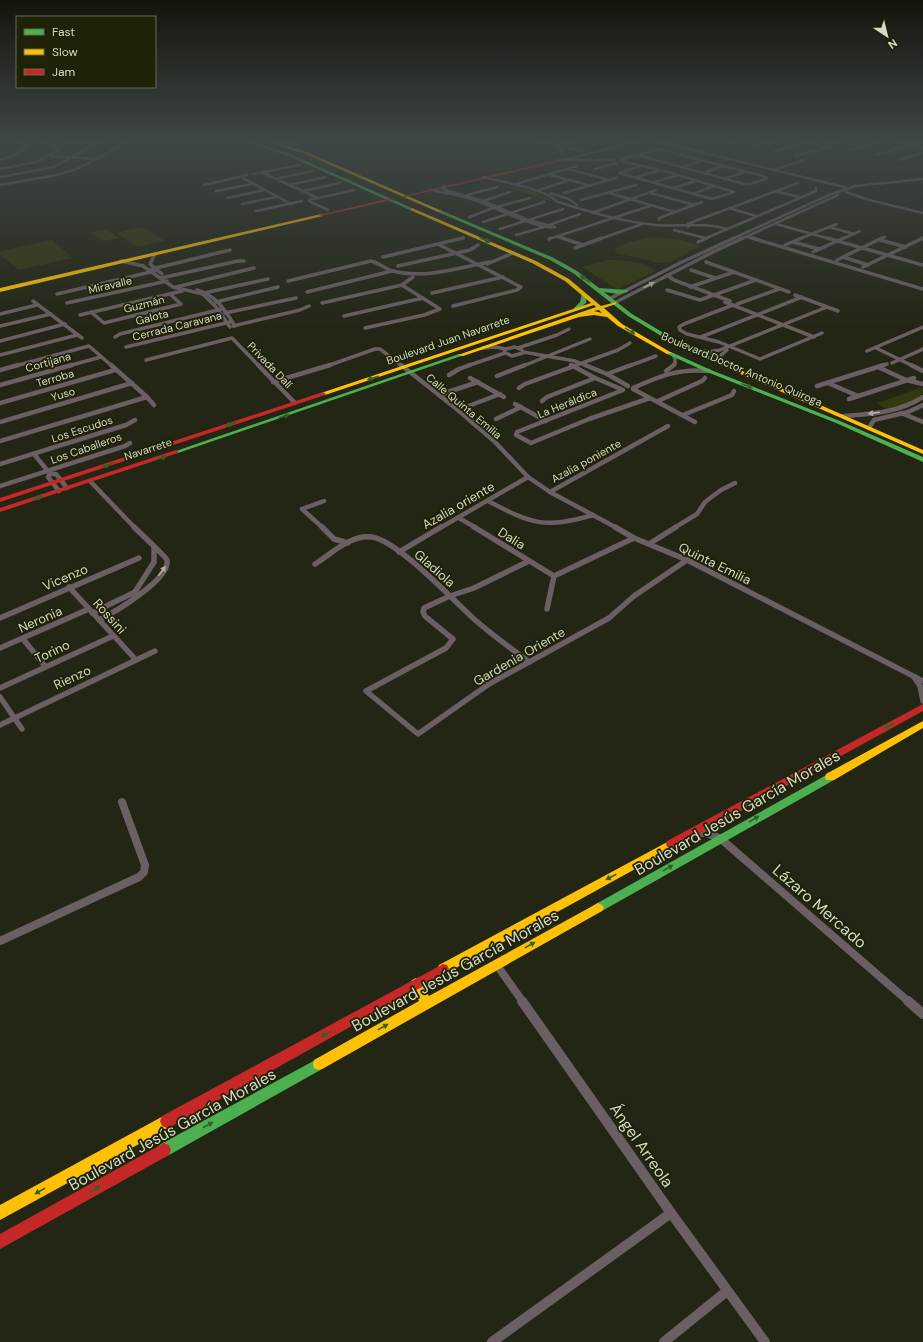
<svg xmlns="http://www.w3.org/2000/svg" width="923" height="1342" font-family="'DM Sans',sans-serif">
<style>
.green{fill:#333810}
.lines{fill:none;stroke-linecap:round;stroke-linejoin:round}
.street-far5{stroke:#6a5f62;stroke-width:2.5}
.street-far4{stroke:#6a5f62;stroke-width:3.5}
.street-far3{stroke:#6a5f62;stroke-width:4.5}
.street-far2{stroke:#6a5f62;stroke-width:5.5}
.street-far1{stroke:#6a5f62;stroke-width:8}
.street{stroke:#6a5f62;stroke-width:10}
.fast{fill:#4caf50;fill-rule:evenodd}
.slow{fill:#ffc107;fill-rule:evenodd}
.jam{fill:#c62828;fill-rule:evenodd}
.oneway{fill:#336127}
.oneway2{fill:#b0aea4}
.labels{text-anchor:middle;stroke-width:3.5;stroke-linejoin:round;paint-order:stroke}
.far-street-label{font-size:11px;fill:#d5d9c8;stroke:#1e2206}
.street-label{font-size:13px;fill:#d5d9c8;stroke:#1e2206}
.near-street-label{font-size:16px;fill:#d5d9c8;stroke:#1e2206}
</style>
<rect width="100%" height="100%" fill="#232615"/>
<!-- green -->
<g class="green">
<polygon points="498,185 520,186 538,192 536,193 556,202 552,202"/>
<polygon points="143,227 165,241 138,247 116,233"/>
<polygon points="106,229 119,238 103,241 90,232"/>
<path d="M 656,237 L 682,240 L 701,246 L 670,262 L 660,263 L 616,253 L 615,249 C 628,241 641,239 656,237 Z"/>
<polygon points="52,240 73,258 19,270 0,255 0,251"/>
<path d="M 608,260 C 620,260 648,261 656,271 L 619,289 L 615,288 L 582,267 Z"/>
<polygon points="923,387 923,393 911,402 887,410 877,403"/>
</g>
<g class="lines">
<!-- street-far5 -->
<g class="street-far5">
<polyline points="17,140 23,147 18,152"/>
<polyline points="510,140 524,142"/>
<polyline points="522,140 558,145 581,151"/>
<polyline points="652,140 848,188"/>
<polyline points="888,140 923,148"/>
<polyline points="809,141 816,145 830,149"/>
<polyline points="734,143 746,140"/>
<polyline points="565,144 583,140"/>
<polyline points="52,146 108,140"/>
<polyline points="823,146 842,141"/>
<polyline points="557,147 562,149 562,155"/>
<polyline points="650,147 763,176 767,178 766,179"/>
<polyline points="754,147 783,140"/>
<polyline points="851,150 889,140"/>
<polyline points="775,151 810,142"/>
<polyline points="637,155 744,184 750,184 766,179"/>
<polyline points="876,155 923,141"/>
<polyline points="51,156 95,159"/>
<polyline points="795,156 825,148"/>
<polyline points="622,159 657,150"/>
<polyline points="0,160 19,154 27,146 22,140"/>
<polyline points="556,160 614,160"/>
<polyline points="899,160 923,153"/>
<polyline points="621,161 668,172 734,192 712,199 619,173 641,166"/>
<polyline points="683,167 701,161"/>
<polyline points="0,169 36,162 59,150 48,146 43,140"/>
<polyline points="568,169 609,180"/>
<polyline points="595,169 617,163"/>
<polyline points="773,170 804,160"/>
<polyline points="263,173 318,198"/>
<polyline points="704,173 723,166"/>
<polyline points="253,174 300,165"/>
<polyline points="551,175 591,186"/>
<polyline points="0,177 54,167 103,140"/>
<polyline points="241,177 291,204"/>
<path d="M 483,177 C 505,183 541,187 558,202 C 590,212 623,222 656,225 C 679,227 704,222 726,229"/>
<polyline points="636,177 658,171"/>
<polyline points="275,179 313,171"/>
<polyline points="724,179 745,172"/>
<polyline points="655,182 678,175"/>
<polyline points="516,184 577,166"/>
<polyline points="0,185 57,175 77,169 132,140"/>
<polyline points="204,185 247,175"/>
<polyline points="289,185 326,177"/>
<polyline points="673,188 696,181"/>
<path d="M 432,190 C 445,193 458,195 471,199 C 490,204 538,231 555,227 L 528,220 L 483,201 L 445,190 L 443,189 L 444,186"/>
<polyline points="216,191 252,184"/>
<polyline points="303,191 340,183"/>
<polyline points="536,191 570,180"/>
<polyline points="774,191 800,197"/>
<polyline points="846,192 869,200 923,213"/>
<polyline points="550,193 569,199 577,205"/>
<polyline points="564,193 616,178"/>
<polyline points="609,193 675,212"/>
<polyline points="650,193 695,205"/>
<polyline points="693,194 714,186"/>
<polyline points="467,195 497,187"/>
<polyline points="227,198 264,190"/>
<polyline points="309,200 354,190"/>
<polyline points="581,200 636,185"/>
<polyline points="309,201 328,210"/>
<polyline points="483,201 510,192"/>
<polyline points="242,204 276,197"/>
<polyline points="729,208 756,216"/>
<polyline points="256,211 302,201"/>
<polyline points="592,213 656,190"/>
<polyline points="469,217 493,208 530,198"/>
<polyline points="659,220 659,218 702,202"/>
<polyline points="483,222 544,202"/>
<polyline points="776,224 830,239"/>
<polyline points="549,225 580,214"/>
<polyline points="688,227 688,224 695,221 798,183"/>
<polyline points="829,227 854,234"/>
<polyline points="500,229 563,209"/>
<polyline points="674,230 705,238"/>
<polyline points="516,235 544,227"/>
<polyline points="558,237 565,239"/>
<polyline points="748,237 755,239"/>
<polyline points="459,239 464,238"/>
<polyline points="549,239 653,205"/>
<polyline points="600,239 642,224"/>
<polyline points="704,239 816,191 816,188"/>
<polyline points="732,239 829,195 855,186 923,179"/>
<polyline points="741,239 838,195"/>
<polyline points="799,239 837,224"/>
<polyline points="842,239 860,231"/>
<polyline points="880,239 885,237"/>
<polyline points="921,239 923,238"/>
</g>
<!-- street-far4 -->
<g class="street-far4">
<polyline points="562,238 583,245"/>
<polyline points="752,238 923,289"/>
<polyline points="827,238 923,265"/>
<polyline points="549,239 551,238"/>
<polyline points="880,240 906,247"/>
<polyline points="698,242 707,238"/>
<polyline points="793,242 819,249"/>
<polyline points="438,244 521,287 517,290 453,306"/>
<polyline points="785,245 802,238"/>
<polyline points="575,248 602,238"/>
<polyline points="813,252 844,238"/>
<polyline points="155,254 150,264 162,274"/>
<polyline points="383,257 463,238"/>
<polyline points="843,257 868,265"/>
<polyline points="837,260 882,238"/>
<polyline points="121,261 143,266 173,287 203,294 216,307 230,327"/>
<polyline points="706,262 789,292"/>
<polyline points="487,264 513,253"/>
<polyline points="398,266 470,250 478,245"/>
<polyline points="863,267 923,238"/>
<polyline points="152,269 230,250"/>
<polyline points="691,270 715,278"/>
<polyline points="667,275 674,280 730,301"/>
<polyline points="161,278 238,261 244,261"/>
<path d="M 288,281 L 371,261 C 379,263 385,269 393,271 C 424,279 459,268 489,262"/>
<polyline points="176,287 254,268"/>
<polyline points="690,287 734,272"/>
<path d="M 197,290 C 216,295 225,310 235,326"/>
<polyline points="667,290 700,300 756,280"/>
<polyline points="307,292 392,271"/>
<polyline points="204,293 268,279"/>
<polyline points="432,293 503,277"/>
<polyline points="57,294 155,271"/>
<polyline points="795,295 838,311"/>
<polyline points="609,299 680,263 734,238"/>
<polyline points="33,301 82,338"/>
<polyline points="216,302 278,287"/>
<polyline points="725,302 814,337"/>
<polyline points="67,303 167,281"/>
<polyline points="322,303 402,285 413,277"/>
<polyline points="614,303 713,252 743,238"/>
<polyline points="737,304 779,289"/>
<polyline points="733,305 684,324 679,327 680,330 687,334 719,342 760,359 822,333"/>
<polyline points="91,312 104,323 181,304 170,294"/>
<polyline points="225,313 296,298"/>
<polyline points="0,314 37,305"/>
<polyline points="80,315 182,291"/>
<polyline points="344,316 423,298"/>
<polyline points="0,326 51,314"/>
<polyline points="233,326 300,310 309,306"/>
<polyline points="365,328 424,315 440,309 402,285"/>
<polyline points="115,337 120,334 222,309"/>
<polyline points="701,337 802,297"/>
<polyline points="0,341 65,324"/>
<polyline points="126,347 230,322"/>
<polygon points="515,347 522,350 523,353 512,356 504,352 506,349"/>
<polyline points="483,348 496,347 505,349"/>
<polyline points="518,348 557,335 569,329"/>
<polyline points="876,348 913,366"/>
<path d="M 691,350 C 702,350 718,351 721,364"/>
<polyline points="867,351 923,327"/>
<polyline points="523,352 575,361 587,366"/>
<polyline points="708,352 720,350 827,307"/>
<polyline points="0,355 77,335"/>
<polyline points="719,357 727,350"/>
<polyline points="146,360 232,338 259,366"/>
<polyline points="892,363 923,349"/>
<polyline points="571,365 573,366"/>
<polyline points="15,366 89,346 112,366"/>
<polyline points="68,366 101,357"/>
<polyline points="327,366 375,349 380,349 402,366"/>
<polyline points="467,366 505,353"/>
<polyline points="523,366 590,339"/>
<polyline points="574,366 618,350 630,343"/>
<polyline points="629,366 656,356"/>
<polyline points="672,366 675,364 675,358 673,355"/>
<polyline points="880,366 887,364"/>
</g>
<!-- street-far3 -->
<g class="street-far3">
<polyline points="258,365 295,403"/>
<polyline points="401,365 458,410 494,441 528,477 550,492 617,528"/>
<polyline points="571,365 595,378 621,389"/>
<polyline points="585,365 607,374 628,386"/>
<polyline points="911,365 923,371"/>
<polyline points="878,367 906,380 923,384"/>
<polyline points="0,370 18,365"/>
<polyline points="666,371 674,365"/>
<polyline points="607,374 631,365"/>
<polyline points="449,375 459,369 470,365"/>
<polyline points="497,376 525,365"/>
<polyline points="470,378 504,397"/>
<polyline points="273,382 330,365"/>
<polyline points="828,383 858,396"/>
<polyline points="0,385 72,365"/>
<polyline points="817,386 884,365"/>
<polyline points="519,388 525,384 577,365"/>
<path d="M 633,388 C 660,376 679,368 709,371"/>
<polyline points="633,389 695,422"/>
<polyline points="623,390 517,432 516,435 531,443 589,419 650,398"/>
<polyline points="439,395 478,382"/>
<polyline points="147,397 154,405"/>
<polyline points="849,399 914,378"/>
<polyline points="542,401 547,397 595,378"/>
<polyline points="658,401 702,381 705,378"/>
<polyline points="0,403 115,370"/>
<polyline points="515,404 546,421"/>
<polyline points="458,410 500,394"/>
<polyline points="901,413 923,422"/>
<polyline points="683,415 732,395 734,391"/>
<path d="M 843,416 C 871,414 898,413 923,397"/>
<polyline points="496,419 521,407"/>
<polyline points="0,422 132,383"/>
<polyline points="869,428 874,420 908,412 923,405"/>
<polyline points="0,441 147,397 111,365"/>
<polyline points="34,454 50,474 56,474 67,488"/>
<polyline points="0,464 126,425 135,420"/>
<polyline points="50,474 48,477 59,491"/>
<polyline points="90,481 135,528"/>
<polyline points="0,486 125,446 130,443"/>
<polyline points="550,492 668,426"/>
<path d="M 488,501 C 532,524 544,529 593,515"/>
<polyline points="459,518 476,528"/>
<polyline points="323,528 302,509 324,501"/>
<polyline points="440,528 528,477"/>
<polyline points="674,528 697,514 705,502 721,490 735,483"/>
</g>
<!-- street-far2 -->
<g class="street-far2">
<polyline points="322,527 334,539 348,543"/>
<polyline points="474,527 554,576"/>
<polyline points="615,527 634,538 687,560 923,681"/>
<polyline points="649,544 676,527"/>
<polyline points="399,552 441,527"/>
<polyline points="529,561 474,588 450,596 424,608 423,612 425,616 453,639 446,648 366,691 418,734 489,684 609,618 634,596 687,560"/>
<path d="M 315,564 C 331,554 351,534 372,537 C 398,541 452,599 474,619 C 491,634 510,648 529,662"/>
<polyline points="554,576 634,538"/>
<polyline points="69,587 136,660"/>
<polyline points="547,609 554,576"/>
<polyline points="92,613 135,592 154,562 154,548"/>
<polyline points="0,618 139,558"/>
<path d="M 99,620 C 113,613 171,579 167,560 C 166,557 139,532 134,527"/>
<polyline points="23,639 45,666"/>
<polyline points="0,648 89,609"/>
<polyline points="914,677 920,686 923,701"/>
<polyline points="0,688 113,636"/>
<polyline points="0,697 22,729"/>
<polyline points="0,725 155,651"/>
</g>
<!-- street-far1 -->
<g class="street-far1">
<polyline points="696,833 707,833 721,839 909,1002"/>
<polyline points="0,941 139,877 144,872 145,865 122,802"/>
<polyline points="496,964 523,1002"/>
</g>
<!-- street -->
<g class="street">
<polyline points="522,1001 671,1213 765,1342"/>
<polyline points="908,1001 923,1014"/>
<polyline points="492,1342 671,1213"/>
<polyline points="664,1342 727,1291"/>
</g>
<!-- fast -->
<g class="fast">
<polygon points="239,140 243,140 288,153 414,209 410,210 286,155"/>
<polygon points="643,140 648,140 566,160 564,159"/>
<polygon points="440,210 554,258 577,271 599,288 628,290 628,292 618,294 604,292 632,314 672,338 723,363 718,364 668,340 628,316 573,273 550,260 438,212"/>
<polygon points="582,293 587,294 586,303 578,310 574,310 574,308 580,302"/>
<polygon points="667,352 671,352 711,370 840,421 923,457 923,462 836,423 707,372 667,354"/>
<polygon points="459,354 464,355 178,453 174,453 173,452"/>
<polygon points="830,773 834,774 835,777 834,780 602,911 598,913 594,911 592,908 594,905"/>
<polygon points="319,1058 324,1060 325,1064 324,1068 169,1155 164,1157 159,1155 157,1150 159,1145"/>
</g>
<!-- slow -->
<g class="slow">
<polygon points="274,142 307,152 442,211 438,212 305,154 274,144"/>
<path d="M 412,208 L 536,261 L 569,279 L 601,306 L 616,302 L 616,304 L 604,308 L 622,324 L 672,353 L 667,354 L 618,326 L 607,317 L 594,315 L 579,317 L 463,356 L 458,355 L 596,307 L 594,305 L 325,395 L 321,395 L 321,393 L 591,303 L 565,281 L 532,263 L 410,210 ZM 599,310 L 602,313 L 594,311 Z"/>
<polygon points="321,214 323,216 0,292 0,288"/>
<polygon points="718,362 722,362 923,450 923,454 718,364"/>
<polygon points="923,721 923,728 834,780 826,780 825,777 826,774"/>
<polygon points="671,840 675,841 676,844 675,847 447,973 443,974 439,973 437,969 439,965"/>
<polygon points="598,903 602,905 604,908 602,911 324,1068 319,1070 314,1068 313,1064 314,1060 419,1001 410,984 412,980 416,978 420,980 429,996"/>
<polygon points="167,1114 172,1116 174,1121 172,1126 0,1220 0,1205"/>
</g>
<!-- jam -->
<g class="jam">
<polygon points="298,140 303,140 281,145 279,144"/>
<polygon points="566,158 567,160 405,197 403,196"/>
<polygon points="391,198 392,200 321,216 319,215"/>
<polygon points="323,392 326,394 325,395 0,502 0,498"/>
<polygon points="176,450 178,451 178,453 0,512 0,508"/>
<polygon points="923,704 923,711 675,847 671,848 667,847 666,844 667,841"/>
<polygon points="443,964 447,965 449,969 447,973 172,1126 167,1128 162,1126 160,1121 162,1116"/>
<polygon points="164,1143 169,1145 171,1150 169,1155 0,1249 0,1234"/>
</g>
</g>
<!-- one-way arrows -->
<defs><path id="oneway-solid" d="M-6-.8H1V-3.2L6.5 0L1 3.2V.8H-6Z"/></defs>
<g class="oneway">
<use href="#oneway-solid" transform="translate(485 240) rotate(24)"/>
<use href="#oneway-solid" transform="translate(585 279) rotate(-145)"/>
<use href="#oneway-solid" transform="translate(630 331) rotate(32)"/>
<use href="#oneway-solid" transform="translate(373 378) rotate(162)"/>
<use href="#oneway-solid" transform="translate(747 386) rotate(21)"/>
<use href="#oneway-solid" transform="translate(284 416) rotate(-19)"/>
<use href="#oneway-solid" transform="translate(231 424) rotate(162)"/>
<use href="#oneway-solid" transform="translate(161 458) rotate(-18)"/>
<use href="#oneway-solid" transform="translate(108 465) rotate(162)"/>
<use href="#oneway-solid" transform="translate(37 498) rotate(-18)"/>
<use href="#oneway-solid" transform="translate(889 726) rotate(151)"/>
<use href="#oneway-solid" transform="translate(754 819) rotate(-30)"/>
<use href="#oneway-solid" transform="translate(668 868) rotate(-29)"/>
<use href="#oneway-solid" transform="translate(611 877) rotate(152)"/>
<use href="#oneway-solid" transform="translate(530 945) rotate(-29)"/>
<use href="#oneway-solid" transform="translate(383 1027) rotate(-29)"/>
<use href="#oneway-solid" transform="translate(326 1034) rotate(151)"/>
<use href="#oneway-solid" transform="translate(208 1125) rotate(-29)"/>
<use href="#oneway-solid" transform="translate(95 1189) rotate(-29)"/>
<use href="#oneway-solid" transform="translate(40 1191) rotate(151)"/>
</g>
<g class="oneway2">
<use href="#oneway-solid" transform="translate(649 285) rotate(-27)"/>
<use href="#oneway-solid" transform="translate(874 413) rotate(173)"/>
<use href="#oneway-solid" transform="translate(162 571) rotate(-53)"/>
</g>
<!-- sky -->
<linearGradient id="sky" x2="0" y2="1"><stop stop-color="#13150c"/><stop offset="0.43" stop-color="#3f4746"/><stop offset="1" stop-color="#3f4746" stop-opacity="0"/></linearGradient>
<rect width="923" height="327" fill="url(#sky)"/>
<g class="labels">
<!-- far-street labels -->
<g class="far-street-label">
<text transform="translate(110 285) rotate(-13)" y="4">Miravalle</text>
<text transform="translate(144 304) rotate(-14)" y="4">Guzmán</text>
<text transform="translate(152 317) rotate(-14)" y="4">Galota</text>
<text transform="translate(177 326) rotate(-14)" y="4">Cerrada Caravana</text>
<text transform="translate(448 340) rotate(-19)" y="4">Boulevard Juan Navarrete</text>
<text transform="translate(48 362) rotate(-16)" y="4">Cortijana</text>
<text transform="translate(270 365) rotate(46)" y="4">Privada Dalí</text>
<text transform="translate(742 369) rotate(23)" y="4">Boulevard Doctor Antonio Quiroga</text>
<text transform="translate(55 378) rotate(-16)" y="4">Terroba</text>
<text transform="translate(63 394) rotate(-16)" y="4">Yuso</text>
<text transform="translate(567 403) rotate(-22)" y="4">La Heráldica</text>
<text transform="translate(464 406) rotate(40)" y="4">Calle Quinta Emilia</text>
<text transform="translate(82 429) rotate(-18)" y="4">Los Escudos</text>
<text transform="translate(86 448) rotate(-19)" y="4">Los Caballeros</text>
<text transform="translate(148 449) rotate(-18)" y="4">Navarrete</text>
<text transform="translate(586 461) rotate(-29)" y="4">Azalia poniente</text>
</g>
<!-- street labels -->
<g class="street-label">
<text transform="translate(458 505) rotate(-30)" y="5">Azalia oriente</text>
<text transform="translate(512 538) rotate(32)" y="5">Dalia</text>
<text transform="translate(715 563) rotate(26)" y="5">Quinta Emilia</text>
<text transform="translate(435 568) rotate(41)" y="5">Gladiola</text>
<text transform="translate(65 577) rotate(-23)" y="5">Vicenzo</text>
<text transform="translate(110 616) rotate(48)" y="5">Rossini</text>
<text transform="translate(40 619) rotate(-24)" y="5">Neronia</text>
<text transform="translate(52 651) rotate(-25)" y="5">Torino</text>
<text transform="translate(519 656) rotate(-30)" y="5">Gardenia Oriente</text>
<text transform="translate(72 677) rotate(-25)" y="5">Rienzo</text>
</g>
<!-- near-street labels -->
<g class="near-street-label">
<text transform="translate(737 812) rotate(-30)" y="6">Boulevard Jesús García Morales</text>
<text transform="translate(820 906) rotate(41)" y="6">Lázaro Mercado</text>
<text transform="translate(455 970) rotate(-29)" y="6">Boulevard Jesús García Morales</text>
<text transform="translate(172 1129) rotate(-29)" y="6">Boulevard Jesús García Morales</text>
<text transform="translate(642 1145) rotate(55)" y="6">Ángel Arreola</text>
</g>
</g>
<!-- legend -->
<rect x="16" y="16" width="140" height="72" fill="#1e2206" stroke="#676b54"/>
<rect x="24" y="29" width="20" height="6" fill="#4caf50" stroke="#676b54"/>
<text x="52" y="36" font-size="12" fill="#d5d9c8">Fast</text>
<rect x="24" y="49" width="20" height="6" fill="#ffc107" stroke="#676b54"/>
<text x="52" y="56" font-size="12" fill="#d5d9c8">Slow</text>
<rect x="24" y="69" width="20" height="6" fill="#c62828" stroke="#676b54"/>
<text x="52" y="76" font-size="12" fill="#d5d9c8">Jam</text>
<!-- north arrow -->
<g transform="translate(887 36) rotate(145)" stroke="#1e2206" stroke-width="3" paint-order="stroke">
<path d="M0-3L7 15L0 10L-7 15Z" fill="#d5d9c8"/>
<text y="-6" font-size="11" font-weight="bold" text-anchor="middle" fill="#d5d9c8">N</text>
</g>
</svg>
